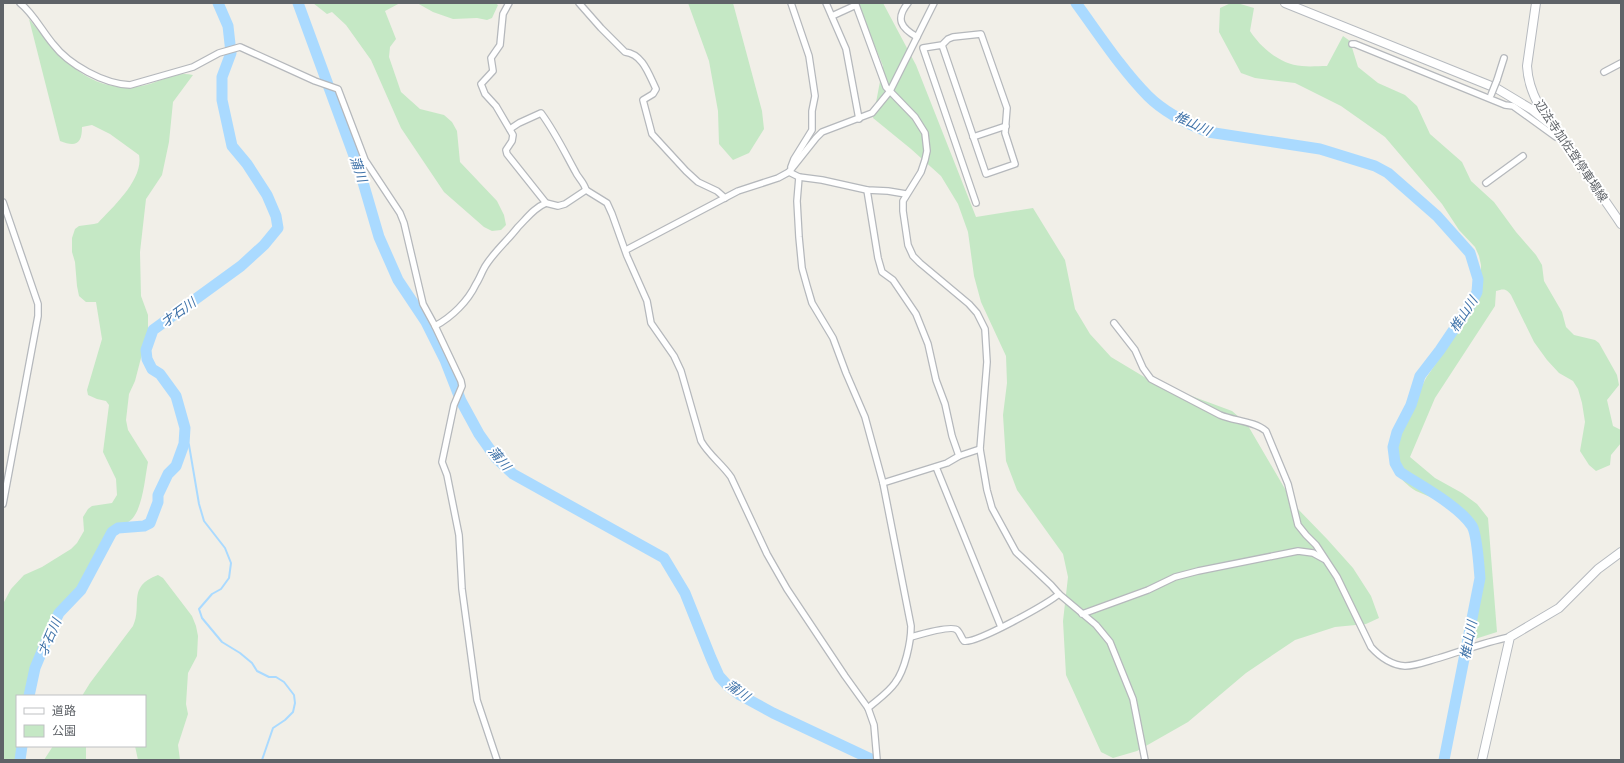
<svg xmlns="http://www.w3.org/2000/svg" width="1624" height="763" font-family="'Exo 2','Noto Sans JP',sans-serif">
<style>
.green{fill:#c5e8c5}
.lines{fill:none;stroke-linecap:round;stroke-linejoin:round}
.stream{stroke:#aadaff;stroke-width:2}
.river{stroke:#aadaff;stroke-width:11}
.street-casing{stroke:#b5b8bc;stroke-width:8}
.secondary-casing{stroke:#b6babf;stroke-width:10}
.street{stroke:#fff;stroke-width:5.5}
.secondary{stroke:#fff;stroke-width:8}
.street-bridge-casing{stroke:#b5b8bc;stroke-width:8;stroke-linecap:butt}
.street-bridge{stroke:#fff;stroke-width:5.5}
.labels{text-anchor:middle;stroke-width:4;stroke-linejoin:round;paint-order:stroke}
.street-label{font-size:12px;fill:#5f6368;stroke:#fff}
.water-label{font-size:13px;font-style:italic;fill:#4174aa;stroke:#fff}
</style>
<rect width="100%" height="100%" fill="#f1efe8"/>
<!-- green -->
<g class="green">
<polygon points="313,3 400,3 385,11 396,39 390,47 389,57 401,92 420,109 444,115 452,122 457,131 460,162 497,201 504,215 506,225 501,230 492,231 484,227 444,192 401,128 371,60 346,25 332,12 327,14"/>
<polygon points="417,3 495,3 498,5 492,18 487,20 477,18 453,19 433,12"/>
<polygon points="688,3 733,3 762,111 764,129 749,153 733,160 719,144 718,111 709,61"/>
<polygon points="857,3 883,3 916,65 976,217 1033,208 1065,260 1075,309 1090,334 1111,357 1151,381 1232,411 1247,424 1295,506 1327,539 1353,568 1371,596 1379,618 1366,624 1335,627 1295,640 1246,673 1188,722 1137,751 1113,758 1101,752 1066,675 1063,621 1068,577 1063,554 1017,490 1006,461 1003,415 1007,383 1006,356 981,302 974,276 968,232 958,204 941,176 911,149 873,118 883,66"/>
<path d="M 1231,3 L 1237,3 L 1254,8 L 1250,31 C 1261,48 1281,65 1302,66 C 1310,67 1319,66 1327,66 L 1343,36 L 1350,41 L 1358,67 L 1378,83 L 1405,95 L 1417,106 L 1430,134 L 1462,162 L 1471,181 L 1494,202 L 1516,232 L 1536,255 L 1542,265 L 1544,281 L 1562,312 L 1566,327 L 1574,335 L 1595,340 L 1599,343 L 1617,375 L 1619,385 L 1607,400 L 1613,426 L 1621,430 L 1621,443 L 1611,455 L 1610,465 L 1596,471 L 1589,465 L 1580,451 L 1585,422 L 1582,403 L 1578,389 L 1573,381 L 1559,373 L 1547,360 L 1534,342 L 1511,295 C 1506,288 1503,289 1496,291 L 1495,306 L 1435,398 L 1410,457 L 1435,478 L 1462,493 L 1477,504 L 1488,518 L 1497,632 L 1475,639 L 1482,548 L 1476,523 L 1466,512 L 1416,491 C 1396,478 1392,466 1394,442 L 1426,378 L 1476,305 L 1481,286 L 1481,265 L 1479,256 L 1475,247 L 1459,230 L 1442,204 L 1385,137 L 1341,106 L 1295,83 L 1255,78 L 1241,73 L 1219,32 L 1220,8 Z"/>
<path d="M 29,19 C 60,57 90,97 146,85 C 163,81 175,71 193,75 L 173,102 L 169,142 L 162,175 L 146,199 L 140,252 L 141,296 L 148,315 L 148,331 L 135,381 L 129,394 L 126,420 L 128,430 L 148,462 C 145,477 143,507 132,519 C 126,525 116,526 111,532 L 87,574 L 73,594 L 68,603 L 52,620 L 26,696 L 17,696 L 17,746 L 23,746 L 23,760 L 3,760 L 3,604 L 11,589 L 24,575 L 42,567 L 71,549 L 77,543 L 84,531 L 83,517 L 88,509 L 92,506 L 112,503 L 117,495 L 116,479 L 103,452 L 109,405 L 106,401 L 97,399 L 88,395 L 87,390 L 102,339 L 96,302 L 86,302 L 79,296 L 77,286 L 75,262 L 72,252 L 72,238 L 75,229 L 79,226 L 94,224 L 98,223 C 113,207 144,179 139,155 L 110,134 L 92,125 L 82,127 C 82,145 75,147 60,141 Z"/>
<path d="M 158,575 L 163,578 L 192,616 L 196,626 L 198,636 L 197,656 L 188,673 L 186,704 L 188,714 L 178,745 L 180,760 L 138,760 L 135,746 L 145,746 L 145,696 L 82,696 L 90,683 L 133,626 C 143,605 126,587 158,575 Z"/>
<polygon points="53,746 86,746 86,760 44,760"/>
</g>
<g class="lines">
<!-- stream -->
<polyline class="stream" points="185,437 189,445 199,504 204,521 225,548 231,563 229,578 221,589 212,594 199,609 202,618 222,642 240,653 252,663 257,671 269,677 276,677 284,682 294,695 295,703 293,712 285,720 273,728 262,760"/>
<!-- river -->
<g class="river">
<polyline points="298,3 360,172 379,237 398,280 426,322 445,360 461,401 479,434 496,458 513,474 664,558 685,593 711,658 719,676 728,686 740,695 773,713 873,760"/>
<path d="M 1076,3 C 1098,33 1122,70 1148,96 C 1164,112 1188,124 1208,132 L 1320,149 L 1375,166 L 1388,173 L 1437,216 L 1470,253 L 1478,279 L 1477,292 L 1471,304 L 1440,350 L 1420,376 L 1411,405 L 1397,432 L 1393,447 L 1395,463 L 1400,472 C 1421,486 1458,505 1472,526 C 1477,534 1479,567 1480,578 L 1444,760"/>
<polyline points="29,696 35,668 53,625 59,613 81,590 112,532 118,528 144,526 150,523 158,502 158,495 168,474 176,466 184,444 185,428 176,396 160,374 152,369 147,359 146,350 153,330 241,266 264,245 278,228 276,216 267,195 247,164 232,146 222,100 222,77 231,53 228,26 218,3"/>
<polyline points="20,760 22,746"/>
</g>
<defs>
<g id="street">
<path d="M 20,3 C 33,13 42,31 53,44 C 69,65 104,84 130,85 L 193,67 L 219,53 L 240,47 L 315,81 L 338,89 L 365,160 L 400,213 L 404,223 L 423,304 L 435,326 L 461,381 L 462,386 L 454,405 L 442,462 L 447,475 L 459,535 L 462,589 L 477,700 L 497,760"/>
<path d="M 509,3 L 503,14 L 500,45 L 491,58 L 493,71 L 481,84 L 485,94 L 496,106 L 513,135 L 512,141 L 506,150 L 507,154 L 546,203 L 558,206 L 565,204 L 586,190 L 607,203 L 612,214 L 627,256 L 647,301 L 651,323 L 674,356 L 681,371 L 701,441 C 709,455 722,464 731,477 L 767,554 L 787,589 L 845,676 L 868,708 L 874,725 L 877,760"/>
<path d="M 579,3 L 601,28 L 625,52 C 643,54 649,75 656,89 L 653,94 L 643,100 L 652,134 L 686,171 L 698,182 L 717,191 L 725,198"/>
<polyline points="826,3 846,49 859,119"/>
<path d="M 908,3 C 895,19 901,28 917,37"/>
<polyline points="832,16 856,5 886,87 915,117 925,133 927,151 925,160 921,172 903,201 903,211 908,245 913,256 920,263 969,304 977,313 985,329 987,362 980,449 987,490 992,508 1016,552 1051,585 1059,594 1096,625 1110,642 1133,699 1145,760"/>
<polyline points="1352,44 1355,44 1505,105 1513,106 1556,137 1561,138"/>
<polyline points="942,45 986,174 1015,164 1005,133 1007,108 981,34 953,37 948,39 942,45 923,48 976,203"/>
<polyline points="1604,72 1621,63"/>
<polyline points="1497,80 1504,58"/>
<path d="M 510,129 L 519,123 L 541,113 C 555,132 564,151 575,171 C 578,178 584,182 586,190"/>
<polyline points="973,137 1006,126"/>
<polyline points="791,167 794,159 812,130 812,111 815,96 809,56 791,3"/>
<polyline points="789,172 816,138 822,132 872,113 890,91 934,3"/>
<path d="M 799,177 L 797,201 L 799,237 L 802,268 L 807,286 L 812,303 L 833,338 L 846,373 L 865,417 L 883,483 L 911,626 C 911,642 905,670 895,683 C 888,693 877,700 868,708"/>
<polyline points="1486,183 1523,156"/>
<polyline points="867,190 878,258 882,272 893,280 916,314 928,344 936,380 945,404 952,436 959,456"/>
<polyline points="3,202 38,304 38,316 3,504"/>
<polyline points="626,250 738,191 778,178 789,172 799,177 822,180 867,190 888,191 906,194"/>
<path d="M 1114,323 L 1135,350 L 1143,368 L 1151,379 L 1220,415 C 1234,421 1254,421 1266,431 L 1288,484 L 1298,525 L 1306,535 L 1316,545 L 1337,577 L 1371,647 C 1380,657 1391,665 1405,666 C 1416,666 1428,661 1439,658 C 1462,651 1485,642 1510,637"/>
<path d="M 435,326 C 452,317 468,301 476,284 C 480,278 482,271 486,265 C 495,251 508,240 518,227 C 527,218 534,208 546,203"/>
<polyline points="936,467 1001,627"/>
<polyline points="883,483 947,463 959,456 980,449"/>
<polyline points="1082,614 1148,590 1175,577 1198,571 1298,551 1313,553 1324,559"/>
<path d="M 911,637 C 918,635 952,625 957,630 C 960,632 961,638 964,641 C 976,644 1047,604 1059,594"/>
</g>
<g id="secondary">
<polyline points="1285,3 1496,88 1531,109 1551,125"/>
<path d="M 1536,3 L 1527,66 C 1529,102 1553,125 1572,153 C 1588,177 1605,200 1621,224"/>
<polyline points="1482,760 1510,637 1559,608 1598,569 1621,552"/>
</g>
</defs>
<!-- street casing -->
<use href="#street" class="street-casing"/>
<!-- secondary casing -->
<use href="#secondary" class="secondary-casing"/>
<!-- street -->
<use href="#street" class="street"/>
<!-- secondary -->
<use href="#secondary" class="secondary"/>
<defs>
<polyline id="street-bridge" points="1491,95 1497,80"/>
</defs>
<!-- street-bridge casing -->
<use href="#street-bridge" class="street-bridge-casing"/>
<!-- street-bridge -->
<use href="#street-bridge" class="street-bridge"/>
</g>
<g class="labels">
<!-- street labels -->
<g class="street-label">
<text transform="translate(1571 151) rotate(56)" y="4">辺法寺加佐登停車場線</text>
</g>
<!-- water labels -->
<g class="water-label">
<text transform="translate(1193 123) rotate(25)" y="5">椎山川</text>
<text transform="translate(359 169) rotate(71)" y="5">蒲川</text>
<text transform="translate(178 312) rotate(-36)" y="5">才石川</text>
<text transform="translate(1463 314) rotate(-57)" y="5">椎山川</text>
<text transform="translate(500 458) rotate(50)" y="5">蒲川</text>
<text transform="translate(49 637) rotate(-67)" y="5">才石川</text>
<text transform="translate(1468 640) rotate(-79)" y="5">椎山川</text>
<text transform="translate(738 690) rotate(35)" y="5">蒲川</text>
</g>
</g>
<!-- border -->
<rect width="1624" height="763" fill="none" stroke="#5f6368" stroke-width="8"/>
<!-- legend -->
<rect x="16" y="695" width="130" height="52" fill="#ffffff" stroke="#bfc1c3"/>
<rect x="24" y="708" width="20" height="6" fill="#ffffff" stroke="#bfc1c3"/>
<text x="52" y="715" font-size="12" fill="#5f6368">道路</text>
<rect x="24" y="725" width="20" height="12" fill="#c5e8c5" stroke="#bfc1c3"/>
<text x="52" y="735" font-size="12" fill="#5f6368">公園</text>
</svg>
